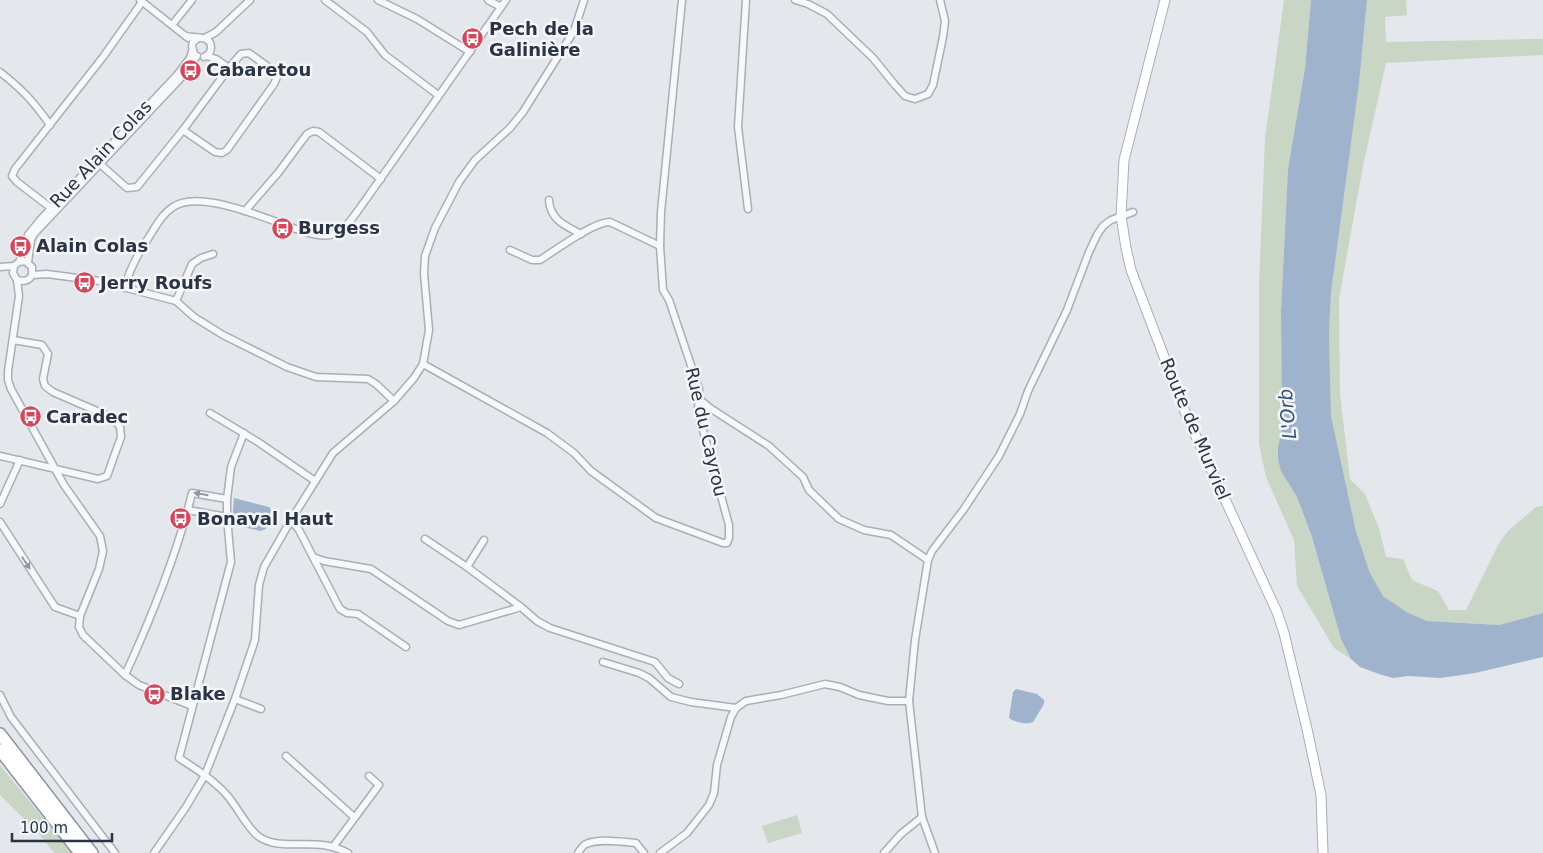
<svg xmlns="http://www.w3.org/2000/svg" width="1543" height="853" font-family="'DejaVu Sans',sans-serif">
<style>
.green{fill:#c9d6c5}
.water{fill:#9fb4cc}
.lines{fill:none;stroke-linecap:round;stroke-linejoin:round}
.street-casing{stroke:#a9aeb7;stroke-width:9}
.secondary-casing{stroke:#a9aeb7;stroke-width:11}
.highway-casing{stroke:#8b94a3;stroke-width:14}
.street{stroke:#f7f8fa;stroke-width:6}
.secondary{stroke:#fff;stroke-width:9}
.highway{stroke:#fff;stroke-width:11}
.oneway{fill:#9196a0}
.labels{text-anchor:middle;stroke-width:5;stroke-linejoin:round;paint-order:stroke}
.poi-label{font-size:18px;font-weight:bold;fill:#2b3445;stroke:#f4f6f9;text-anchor:start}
.street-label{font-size:18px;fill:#2b3445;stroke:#f4f6f9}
.water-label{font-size:19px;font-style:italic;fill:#34527a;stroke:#f4f6f9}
</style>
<rect width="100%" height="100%" fill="#e4e7ec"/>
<!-- green -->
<g class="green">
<polygon points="1284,0 1311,0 1305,68 1288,169 1281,311 1282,431 1278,446 1282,471 1297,497 1312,537 1341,639 1351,659 1334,648 1297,586 1294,540 1266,477 1259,444 1259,286 1265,138"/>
<polygon points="1367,0 1406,0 1407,15 1385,17 1386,42 1543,39 1543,55 1386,63 1363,166 1339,299 1340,394 1350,479 1365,494 1380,531 1386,557 1403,559 1412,580 1438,591 1449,610 1466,610 1499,543 1507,532 1536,507 1543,506 1543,613 1499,625 1427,621 1407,613 1383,596 1370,573 1356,531 1331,416 1329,334 1331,293 1359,84"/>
<polygon points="0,765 3,769 72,853 54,853 40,835 0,795"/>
<polygon points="797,815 802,833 768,843 762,826"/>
</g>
<!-- water -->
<g class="water">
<polygon points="1311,0 1367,0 1359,84 1331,293 1329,334 1331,416 1356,531 1370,573 1383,596 1408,613 1427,621 1499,625 1543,613 1543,657 1475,673 1440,678 1408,676 1393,678 1379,674 1360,667 1351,659 1341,639 1312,537 1297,497 1281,471 1278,459 1278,446 1282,431 1281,311 1288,169 1305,68"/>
<polygon points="234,498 269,507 271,510 266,529 260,531 234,525 233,512"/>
<path d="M 1016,689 L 1037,694 L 1044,700 L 1044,704 L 1033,722 C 1027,725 1014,722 1009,718 L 1013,692 Z"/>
</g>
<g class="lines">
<defs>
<g id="street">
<polyline points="140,0 188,38"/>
<polyline points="325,0 367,32 385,55 438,95"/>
<polyline points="378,0 417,19 470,52"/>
<polyline points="488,0 501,7"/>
<polyline points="746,0 738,127 748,209"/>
<polyline points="795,0 808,4 827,14 873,58 895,85 905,96 915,99 928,94 933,85 943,37 945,21 940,0"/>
<polyline points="172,25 192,0"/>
<path d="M 186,36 C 194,38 211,35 211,47 C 211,53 208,55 204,57"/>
<polyline points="205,38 216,32 250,0"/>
<polyline points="194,54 192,46 193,42 197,39"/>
<path d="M 0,72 C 22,89 34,102 50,125"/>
<polyline points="183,130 215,152 222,153 227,150 274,84 277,77 275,72 249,53 241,54 229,68"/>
<polyline points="99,163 127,188 137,187 183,130 229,68 216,59 206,56"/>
<path d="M 549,200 C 550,220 566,226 581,234"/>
<polyline points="51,208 17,182 12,176 15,169 103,57 142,2"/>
<polyline points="245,211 278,173 307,134 313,131 319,132 381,179"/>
<path d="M 510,250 L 532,260 L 540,260 C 556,250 593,222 610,222 L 660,246"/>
<path d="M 19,262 L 25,261 L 32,267 L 32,275 C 29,281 24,282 17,280 L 13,273 L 14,266 L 19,262 L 23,251 L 28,235 L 41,219 L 177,75 L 190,58 L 192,51"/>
<polyline points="28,262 31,240 34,234 180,79 197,56"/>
<polyline points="0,267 14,266"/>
<polyline points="32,275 47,274 100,281 176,301 194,317 223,335 287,367 316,377 368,379 376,384 394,401"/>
<polyline points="17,280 19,296 8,371 8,380 11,389 64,485 100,536 103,551 99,569 80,616 79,627 83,635 125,675 139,685 192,706"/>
<path d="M 124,288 C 130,269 138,253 149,237 C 156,226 162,214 173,207 C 199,189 265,218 293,228 C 307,233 324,239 338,233 C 348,227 360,207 367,198 L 506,0"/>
<polyline points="176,301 192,264 201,258 213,254"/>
<polyline points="423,364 547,433 574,453 591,471 656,518 723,543 727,543 729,538 729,525 698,412 699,389 669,300 663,290 660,246 661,212 682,0"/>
<polyline points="698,398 710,408 769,446 803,477 809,490 839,519 864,530 891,535 928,560"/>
<polyline points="210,413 258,442 315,481"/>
<path d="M 244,433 L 231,467 L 227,499 L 227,517 L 231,562 L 179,758 C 196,769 212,779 225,793 C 236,804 247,828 258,836 C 274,849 304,842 323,845 C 332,846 340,849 348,853"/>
<polyline points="0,456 98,479 107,476 121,437 120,427 113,418 53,392 45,386 43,379 48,354 42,345 13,340"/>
<polyline points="0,504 20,460"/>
<polyline points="188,510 227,517"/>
<polyline points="291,520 299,530 313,557 324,561 371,569 448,621 459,625 521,607 537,621 550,628 655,662 668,678 679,684"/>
<polyline points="0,522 55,607 80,616"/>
<polyline points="425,539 467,567 521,607"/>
<polyline points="313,557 340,609 347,613 358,614 406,647"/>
<polyline points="467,567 484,540"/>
<polyline points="603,662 639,673 649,678 671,697 691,702 736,708"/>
<path d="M 125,675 C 152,616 177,555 192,493 L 227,499"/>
<polyline points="0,695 11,717 115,853"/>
<polyline points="235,699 261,709"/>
<polyline points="286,756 354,817"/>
<polyline points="333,847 379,785 369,776"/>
<polyline points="154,853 186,807 205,775 235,699 255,640 259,585 264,567 291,520 333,453 394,401 414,378 423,364 429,330 424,274 425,256 435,228 459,182 475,160 510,128 523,112 574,31 584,0"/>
<path d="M 578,853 C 580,850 583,845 586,844 C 598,838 623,842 636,843 L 644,853"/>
<polyline points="660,853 687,833 709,805 714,793 717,765 731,717 736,708 746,701 781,695 825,684 840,687 859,695 888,701 909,701"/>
<polyline points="884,853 901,834 922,817"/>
<polyline points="935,853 922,817 909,701 915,640 928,560 932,551 964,509 999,456 1020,414 1028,391 1067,310 1089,252 1097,235 1103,226 1111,220 1133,212"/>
</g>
<polyline id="secondary" points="1165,0 1124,160 1121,216 1126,248 1131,270 1187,417 1277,612 1284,633 1307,729 1321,795 1323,853"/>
<g id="highway">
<polyline points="0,734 92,853"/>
<polyline points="0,750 80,853"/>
</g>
</defs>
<!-- street casing -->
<use href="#street" class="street-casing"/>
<!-- secondary casing -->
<use href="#secondary" class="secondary-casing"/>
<!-- highway casing -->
<use href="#highway" class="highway-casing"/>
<!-- street -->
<use href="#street" class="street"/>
<!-- secondary -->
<use href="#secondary" class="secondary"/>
<!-- highway -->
<use href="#highway" class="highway"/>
</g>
<!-- one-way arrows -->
<defs><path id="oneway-solid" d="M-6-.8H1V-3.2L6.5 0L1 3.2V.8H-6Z" transform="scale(1.25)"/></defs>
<g class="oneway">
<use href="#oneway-solid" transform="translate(201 494) rotate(-170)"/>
<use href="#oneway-solid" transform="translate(26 563) rotate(57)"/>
</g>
<!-- icons -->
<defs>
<symbol id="bus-disc" viewBox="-11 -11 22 22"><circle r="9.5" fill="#d1495b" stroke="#f4f6f9"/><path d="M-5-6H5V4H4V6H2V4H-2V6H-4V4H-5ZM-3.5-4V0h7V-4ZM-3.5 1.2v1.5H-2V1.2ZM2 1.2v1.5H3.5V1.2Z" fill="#fff"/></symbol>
</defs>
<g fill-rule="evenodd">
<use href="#bus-disc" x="460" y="26" width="25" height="25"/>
<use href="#bus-disc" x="178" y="58" width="25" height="25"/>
<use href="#bus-disc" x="270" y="216" width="25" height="25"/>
<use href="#bus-disc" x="8" y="234" width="25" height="25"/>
<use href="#bus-disc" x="72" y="270" width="25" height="25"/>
<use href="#bus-disc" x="18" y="404" width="25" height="25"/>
<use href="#bus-disc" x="168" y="506" width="25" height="25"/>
<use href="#bus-disc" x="142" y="682" width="25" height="25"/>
</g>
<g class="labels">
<!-- poi labels -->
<g class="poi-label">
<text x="489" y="35">Pech de la<tspan x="489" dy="21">Galinière</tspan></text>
<text x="206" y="76">Cabaretou</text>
<text x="298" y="234">Burgess</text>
<text x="36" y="252">Alain Colas</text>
<text x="100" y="289">Jerry Roufs</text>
<text x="46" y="423">Caradec</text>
<text x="197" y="525">Bonaval Haut</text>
<text x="170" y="700">Blake</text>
</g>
<!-- street labels -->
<g class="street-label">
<text transform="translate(101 154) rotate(-47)" y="6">Rue Alain Colas</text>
<text transform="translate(1195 429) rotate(67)" y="6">Route de Murviel</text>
<text transform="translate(706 432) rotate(77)" y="6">Rue du Cayrou</text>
</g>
<!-- water labels -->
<g class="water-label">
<text transform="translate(1287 414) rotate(-95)" y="7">L'Orb</text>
</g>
</g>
<!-- scale -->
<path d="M12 833v8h100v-8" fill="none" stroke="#2b3445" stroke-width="2.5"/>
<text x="20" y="833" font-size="15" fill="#2b3445" stroke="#f4f6f9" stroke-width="4" paint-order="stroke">100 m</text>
</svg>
